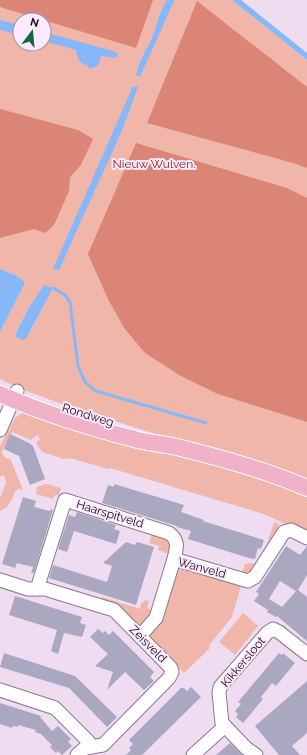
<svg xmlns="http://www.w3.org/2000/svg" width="307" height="755" font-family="Raleway,sans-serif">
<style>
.green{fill:#f0b6aa;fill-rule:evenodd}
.forest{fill:#da8575}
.water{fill:#86b8f9}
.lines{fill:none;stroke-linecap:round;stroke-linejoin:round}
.stream{stroke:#86b8f9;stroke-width:3}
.building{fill:#aaa8c0;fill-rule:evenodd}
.minor-casing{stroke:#89788b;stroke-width:15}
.major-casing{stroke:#fff;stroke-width:18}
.minor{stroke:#fff;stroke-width:13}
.major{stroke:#f0b2c8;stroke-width:16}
.labels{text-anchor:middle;stroke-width:4;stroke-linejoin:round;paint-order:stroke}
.park-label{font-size:12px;fill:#8a2617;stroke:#fce9fe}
.street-label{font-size:12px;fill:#161017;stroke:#fce9fe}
</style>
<rect width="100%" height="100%" fill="#efdcf0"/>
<!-- green -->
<g class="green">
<path d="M 0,0 L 232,0 L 307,60 L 307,482 L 61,404 L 19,388 L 0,379 L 0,332 L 24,285 L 24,281 L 15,275 L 0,269 ZM 20,20 L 44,20 L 44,44 L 20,44 ZM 44,286 L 52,289 L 31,330 L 16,333 L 28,309 Z"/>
<path d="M 24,412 L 228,467 L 307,494 L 307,534 L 264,514 L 110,468 L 108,469 L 70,458 L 64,459 L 42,452 L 36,443 L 40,439 L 37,435 L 31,440 L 12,432 L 2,452 C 3,457 6,458 11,460 L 23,490 L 19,489 L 15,491 C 12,500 10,507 0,511 L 0,498 L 6,483 L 4,475 L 0,477 L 0,446 L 15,418 Z"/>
<polygon points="46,484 61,488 59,495 55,495 53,499 36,494 37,487"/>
<polygon points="274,522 279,524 277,530 280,532 249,576 242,573 245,564 247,564 248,563 254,564 267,544"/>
<polygon points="153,533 172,541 169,554 158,550 159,546 149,543 152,534"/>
<polygon points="177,566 241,586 232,617 210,644 209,649 184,673 149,639 148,633"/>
<polygon points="102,597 140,609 142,602 144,602 145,600 149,601 147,608 154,611 141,627 138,627 101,601"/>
<polygon points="243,613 258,626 235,655 219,642"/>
</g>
<!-- forest -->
<g class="forest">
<polygon points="0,0 153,0 136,48 0,7"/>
<polygon points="197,1 307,87 307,168 293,163 147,123"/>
<polygon points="0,109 78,130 93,139 81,165 70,177 69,191 54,225 45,233 34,229 0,238"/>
<polygon points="136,143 287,188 307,198 307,422 218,394 181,376 145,353 124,328 108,299 88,254"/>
</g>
<!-- water -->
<g class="water">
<path d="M 167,0 L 173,0 L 174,1 L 140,77 L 136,75 C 138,62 147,50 152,38 C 157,26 159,11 167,0 Z"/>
<polygon points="232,0 241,0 307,53 307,60"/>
<polygon points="0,20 20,25 20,35 0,30"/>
<path d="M 44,32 L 113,51 L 117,53 L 118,55 L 115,58 L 101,56 L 99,65 L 89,69 L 88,65 C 79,64 77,58 76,50 L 44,41 Z"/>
<polygon points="133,86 138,87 123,128 59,270 53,269"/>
<polygon points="0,269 15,275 24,281 24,285 0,332"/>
<polygon points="44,285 53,288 27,337 23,340 16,337 16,333 28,309"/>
</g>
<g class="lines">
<!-- stream -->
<polyline class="stream" points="53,288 64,294 70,302 78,366 85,382 96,391 206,423"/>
</g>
<!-- building -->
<g class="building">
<polygon points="10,434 29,443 33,446 45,479 30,485 19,456 4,449"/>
<polygon points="114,484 184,505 181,512 204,520 203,521 264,540 261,549 258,548 255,559 249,558 188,539 191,531 177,527 177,526 102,503 108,485 114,487"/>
<polygon points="23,497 36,501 34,507 50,511 51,509 53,510 34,573 31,573 33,567 17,563 15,568 2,564"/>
<polygon points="77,512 116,525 114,529 120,531 116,544 74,531 67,552 58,549 69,515 75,517"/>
<polygon points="126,542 135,545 137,542 154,547 136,605 49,578 53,565 107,582 112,566 103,563"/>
<path d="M 286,546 L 300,555 L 307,546 L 307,575 L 298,590 L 307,597 L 307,641 L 277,616 L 276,617 L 267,612 L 268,610 L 254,601 L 259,594 L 256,592 ZM 280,581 L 296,591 L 282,607 L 269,599 Z"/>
<polygon points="15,596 82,617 80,623 86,625 82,637 64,633 58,654 51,651 57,630 9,615"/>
<polygon points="98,629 103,633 105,631 109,635 113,631 154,672 150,677 154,681 144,690 125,672 107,690 113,672 95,666 108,654 90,637"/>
<polygon points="4,653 75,676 117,717 107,727 69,688 0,667"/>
<polygon points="279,653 282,655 283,653 295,663 276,686 272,683 261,697 263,699 243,723 236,717 238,714 235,711 241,704 238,702"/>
<polygon points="307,681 307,733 292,746 300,755 279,755 255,726"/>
<polygon points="191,687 201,697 142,755 126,755 131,750 129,748 133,744 129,740 181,688 184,688 187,691"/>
<polygon points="0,703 41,716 40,717 52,731 58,726 71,739 68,742 72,746 62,755 58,751 56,753 50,747 52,745 41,734 35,732 36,730 18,725 18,727 13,726 12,728 0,724"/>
<polygon points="230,743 242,755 216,755"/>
</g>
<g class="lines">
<defs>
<g id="minor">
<polyline points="0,430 17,391"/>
<polyline points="0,580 28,589 45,589 114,610 171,668 172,672 169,678 103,745 85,748 77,755"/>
<path d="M 37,589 L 65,500 L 169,533 C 179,540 177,548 174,559"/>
<polyline points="140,636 156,618 174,559 248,581 255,577 284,532 291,530 307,538"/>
<polyline points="0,690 55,708 88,741 92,747"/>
<polyline points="193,755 225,726"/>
<polyline points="256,755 246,748 222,723 219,693 220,687 267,633 273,629 279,632 307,654"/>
</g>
<path id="major" d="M 0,394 C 45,414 91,428 138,440 C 151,443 164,444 177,447 C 220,458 266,470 307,488"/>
</defs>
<!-- minor casing -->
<use href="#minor" class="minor-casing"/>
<!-- major casing -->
<use href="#major" class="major-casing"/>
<!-- minor -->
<use href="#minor" class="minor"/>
<!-- major -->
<use href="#major" class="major"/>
</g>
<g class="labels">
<!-- park labels -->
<g class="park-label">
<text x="154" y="168">Nieuw Wulven.</text>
</g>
<!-- street labels -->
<g class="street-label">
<text transform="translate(88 415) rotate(17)" y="4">Rondweg</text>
<text transform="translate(110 514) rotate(17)" y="4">Haarspitveld</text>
<text transform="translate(202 568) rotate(15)" y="4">Wanveld</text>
<text transform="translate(148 644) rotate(45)" y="4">Zeisveld</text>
<text transform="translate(243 662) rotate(-50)" y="4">Kikkersloot</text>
</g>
</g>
<!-- north arrow -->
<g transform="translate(32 32) rotate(16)"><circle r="19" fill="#fce9fe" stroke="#a092a2"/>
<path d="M0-3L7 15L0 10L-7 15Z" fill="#12693b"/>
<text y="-6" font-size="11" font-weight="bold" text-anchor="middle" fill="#161017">N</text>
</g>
</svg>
